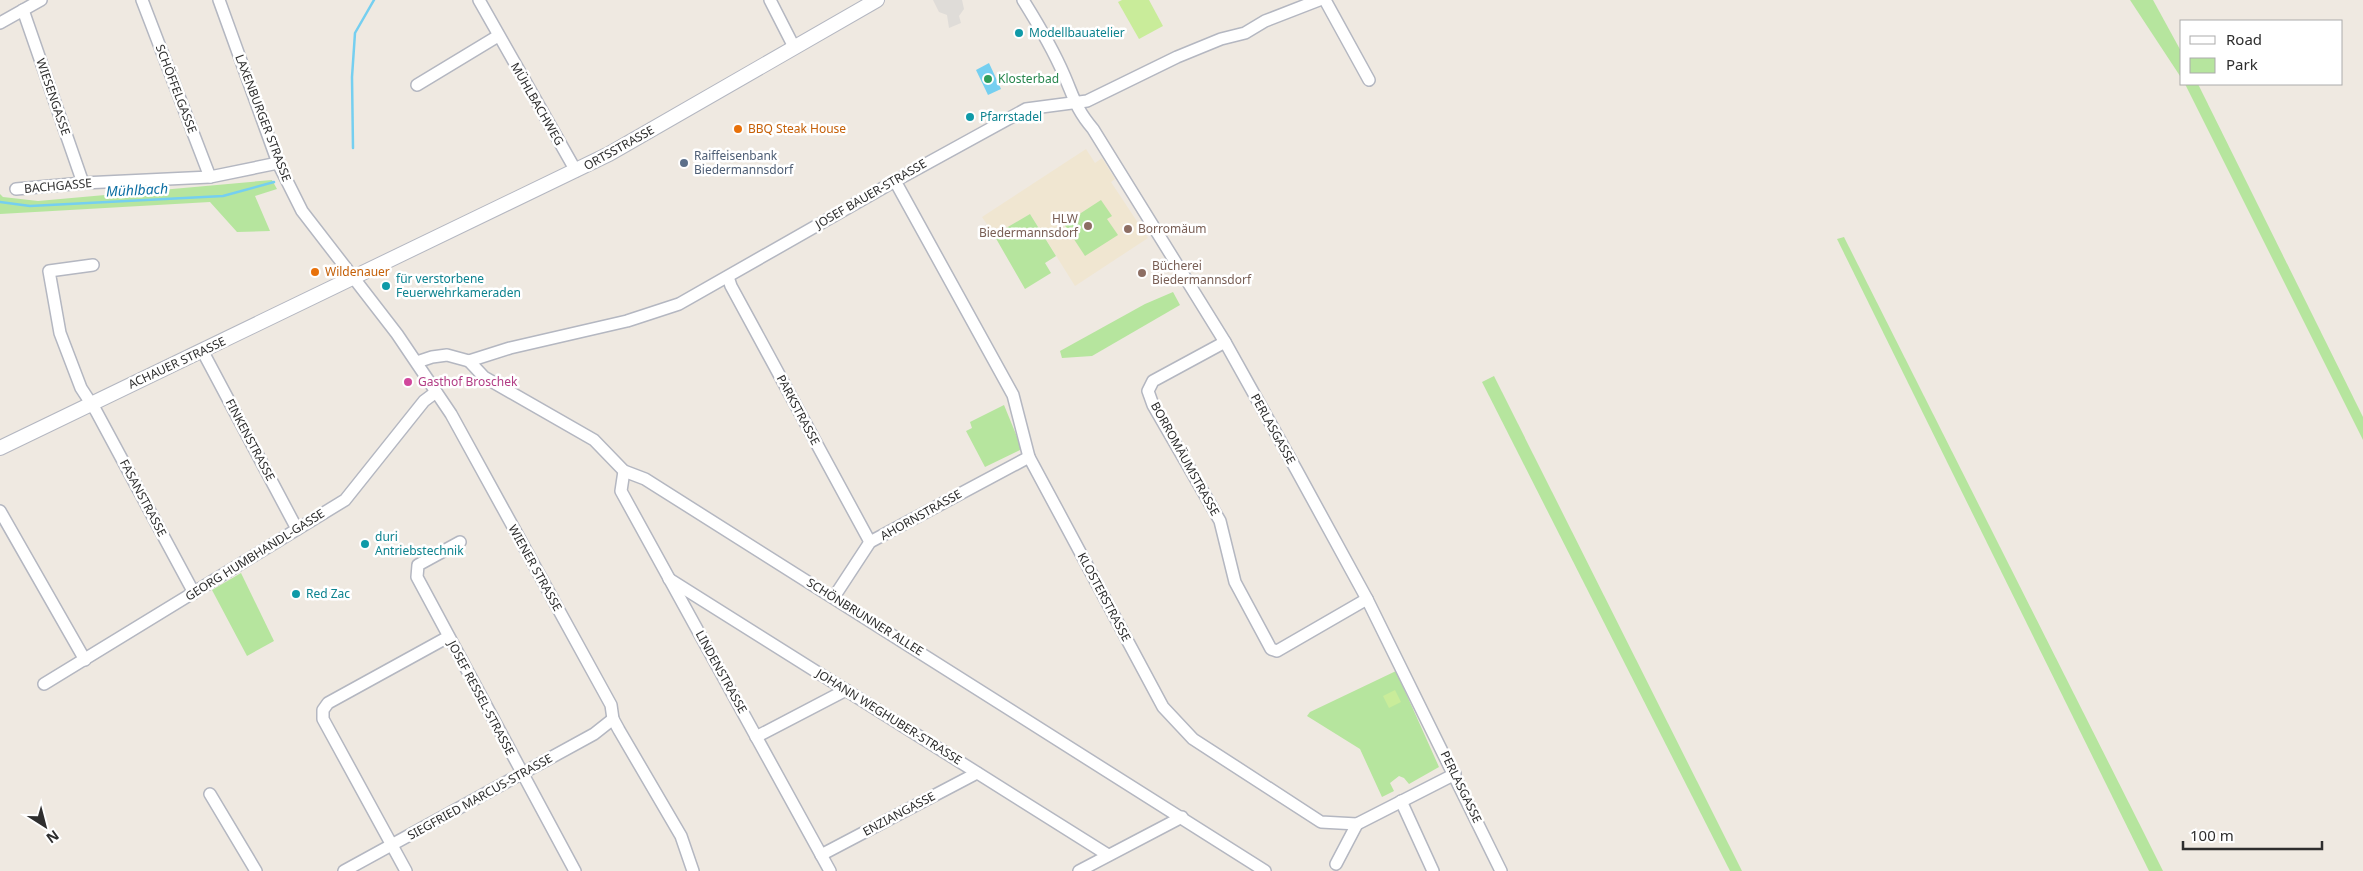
<svg xmlns="http://www.w3.org/2000/svg" width="2363" height="871" font-family="'Noto Sans',sans-serif">
<style>
.education{fill:#f0e6d1}
.green{fill:#b6e59e}
.pitch{fill:#c9ec9a}
.plaza{fill:#dfdcd8}
.water{fill:#75cff0}
.lines{fill:none;stroke-linecap:round;stroke-linejoin:round}
.stream{stroke:#75cff0;stroke-width:2.5}
.minor-casing{stroke:#b4b7c1;stroke-width:14}
.tertiary-casing{stroke:#b4b7c1;stroke-width:16}
.minor{stroke:#fff;stroke-width:11}
.tertiary{stroke:#fff;stroke-width:14}
.culture-dot{fill:#0f9aa8;stroke:#fff;stroke-width:2}
.leisure-dot{fill:#2e9e5b;stroke:#fff;stroke-width:2}
.food-dot{fill:#e8710a;stroke:#fff;stroke-width:2}
.service-dot{fill:#5c6f8a;stroke:#fff;stroke-width:2}
.education-dot{fill:#8d6e63;stroke:#fff;stroke-width:2}
.hotel-dot{fill:#d1479c;stroke:#fff;stroke-width:2}
.labels{text-anchor:middle;stroke-width:5;stroke-linejoin:round;paint-order:stroke}
.culture-label{font-size:12px;fill:#0d838f;stroke:#fff;text-anchor:start}
.leisure-label{font-size:12px;fill:#27864d;stroke:#fff;text-anchor:start}
.street-label{font-size:12px;fill:#2e2e2e;stroke:#fff}
.food-label{font-size:12px;fill:#c56008;stroke:#fff;text-anchor:start}
.service-label{font-size:12px;fill:#4e5e75;stroke:#fff;text-anchor:start}
.education-label{font-size:12px;fill:#785e54;stroke:#fff;text-anchor:start}
.hotel-label{font-size:12px;fill:#b23c85;stroke:#fff;text-anchor:start}
.water-label{font-size:14px;font-style:italic;fill:#0d6fa3;stroke:#fff}
</style>
<rect width="100%" height="100%" fill="#efe9e1"/>
<!-- education -->
<polygon class="education" points="1086,149 1095,163 1102,158 1115,179 1111,182 1148,238 1075,286 1030,214 994,235 982,217"/>
<!-- green -->
<g class="green">
<polygon points="2130,0 2153,0 2182,53 2182,79"/>
<polygon points="2185,84 2198,84 2363,417 2363,440"/>
<polygon points="272,180 277,189 255,196 270,231 237,232 210,202 0,214 0,194 3,197 38,201"/>
<polygon points="1101,200 1112,216 1107,219 1118,235 1085,256 1064,224"/>
<polygon points="1030,214 1056,256 1045,263 1051,273 1025,289 994,235"/>
<polygon points="1844,237 2142,829 2163,871 2149,871 1837,239"/>
<polygon points="1173,292 1180,305 1092,356 1062,358 1060,351 1145,304"/>
<polygon points="1494,376 1742,871 1730,871 1482,382"/>
<polygon points="1004,405 1022,449 985,467 966,431 972,428 970,422"/>
<polygon points="241,573 274,641 247,656 212,590"/>
<polygon points="1396,671 1439,767 1409,784 1404,778 1399,776 1390,783 1394,791 1382,797 1360,749 1307,716 1310,712"/>
</g>
<!-- pitch -->
<g class="pitch">
<polygon points="1122,0 1149,0 1163,26 1139,39 1118,2"/>
<polygon points="1395,690 1401,702 1389,708 1383,696"/>
</g>
<!-- plaza -->
<polygon class="plaza" points="933,0 962,0 964,9 959,16 961,23 949,28 947,15 939,12"/>
<!-- water -->
<polygon class="water" points="989,63 1001,89 988,95 976,70"/>
<g class="lines">
<!-- stream -->
<g class="stream">
<polyline points="353,148 352,77 355,33 374,0"/>
<polyline points="0,202 30,206 223,196 274,182"/>
</g>
<defs>
<g id="minor">
<polyline points="142,0 210,177"/>
<polyline points="219,0 278,163 302,211 397,334 451,414 611,705 613,719 619,730 681,836 693,871"/>
<polyline points="479,0 576,171"/>
<polyline points="770,0 794,47"/>
<path d="M 1023,0 C 1038,24 1053,49 1064,75 C 1074,98 1076,109 1093,129 L 1225,342 L 1297,471 L 1367,599 L 1501,871"/>
<polyline points="1325,0 1369,80"/>
<polyline points="23,10 83,183"/>
<polyline points="0,23 41,0"/>
<polyline points="417,85 498,36"/>
<polyline points="895,181 1013,395 1029,457 1065,524 1163,707 1193,739 1321,822 1357,824 1455,774"/>
<polyline points="16,189 83,183 210,177 278,163"/>
<polyline points="93,265 49,271 60,333 81,388 96,411 194,593"/>
<polyline points="728,277 731,286 870,542"/>
<polyline points="1225,342 1153,381 1148,391 1153,405 1220,521 1235,582 1271,649 1277,651 1367,599"/>
<polyline points="203,352 297,529"/>
<polyline points="469,361 484,377 594,440 624,471 645,479 1265,871"/>
<polyline points="417,362 432,357 447,355 469,361 510,348 627,321 679,304 895,181 1026,109 1087,101 1177,57 1221,39 1245,33 1265,21 1319,0"/>
<polyline points="624,471 621,491 830,871"/>
<polyline points="0,511 85,660"/>
<polyline points="460,542 418,565 417,577 575,871"/>
<polyline points="669,579 1108,855"/>
<polyline points="834,597 870,542 1029,457"/>
<polyline points="44,684 345,500 424,401 436,392"/>
<polyline points="756,737 846,690"/>
<polyline points="210,794 256,871"/>
<polyline points="1401,801 1433,871"/>
<polyline points="821,855 977,773"/>
<polyline points="1336,864 1357,824"/>
<polyline points="344,871 594,734 613,719"/>
<polyline points="406,871 323,719 323,710 328,703 448,637"/>
<polyline points="1079,871 1182,817"/>
</g>
<polyline id="tertiary" points="0,448 609,154 877,0"/>
</defs>
<!-- minor casing -->
<use href="#minor" class="minor-casing"/>
<!-- tertiary casing -->
<use href="#tertiary" class="tertiary-casing"/>
<!-- minor -->
<use href="#minor" class="minor"/>
<!-- tertiary -->
<use href="#tertiary" class="tertiary"/>
</g>
<!-- markers -->
<g class="culture-dot">
<circle cx="1019" cy="33" r="5"/>
<circle cx="970" cy="117" r="5"/>
<circle cx="386" cy="286" r="5"/>
<circle cx="365" cy="544" r="5"/>
<circle cx="296" cy="594" r="5"/>
</g>
<circle class="leisure-dot" cx="988" cy="79" r="5"/>
<g class="food-dot">
<circle cx="738" cy="129" r="5"/>
<circle cx="315" cy="272" r="5"/>
</g>
<circle class="service-dot" cx="684" cy="163" r="5"/>
<g class="education-dot">
<circle cx="1088" cy="226" r="5"/>
<circle cx="1128" cy="229" r="5"/>
<circle cx="1142" cy="273" r="5"/>
</g>
<circle class="hotel-dot" cx="408" cy="382" r="5"/>
<g class="labels">
<!-- culture labels -->
<g class="culture-label">
<text x="1029" y="37">Modellbauatelier</text>
<text x="980" y="121">Pfarrstadel</text>
<text x="396" y="283">für verstorbene<tspan x="396" dy="14">Feuerwehrkameraden</tspan></text>
<text x="375" y="541">duri<tspan x="375" dy="14">Antriebstechnik</tspan></text>
<text x="306" y="598">Red Zac</text>
</g>
<!-- leisure labels -->
<g class="leisure-label">
<text x="998" y="83">Klosterbad</text>
</g>
<!-- street labels -->
<g class="street-label">
<text transform="translate(176 89) rotate(69)" y="4">SCHÖFFELGASSE</text>
<text transform="translate(53 97) rotate(71)" y="4">WIESENGASSE</text>
<text transform="translate(537 104) rotate(60)" y="4">MÜHLBACHWEG</text>
<text transform="translate(263 118) rotate(69)" y="4">LAXENBURGER STRASSE</text>
<text transform="translate(619 148) rotate(-29)" y="4">ORTSSTRASSE</text>
<text transform="translate(58 186) rotate(-5)" y="4">BACHGASSE</text>
<text transform="translate(871 194) rotate(-30)" y="4">JOSEF BAUER-STRASSE</text>
<text transform="translate(177 363) rotate(-25)" y="4">ACHAUER STRASSE</text>
<text transform="translate(798 410) rotate(62)" y="4">PARKSTRASSE</text>
<text transform="translate(1273 429) rotate(61)" y="4">PERLASGASSE</text>
<text transform="translate(250 440) rotate(62)" y="4">FINKENSTRASSE</text>
<text transform="translate(1185 459) rotate(61)" y="4">BORROMÄUMSTRASSE</text>
<text transform="translate(143 498) rotate(62)" y="4">FASANSTRASSE</text>
<text transform="translate(921 515) rotate(-29)" y="4">AHORNSTRASSE</text>
<text transform="translate(255 555) rotate(-32)" y="4">GEORG HUMBHANDL-GASSE</text>
<text transform="translate(535 568) rotate(61)" y="4">WIENER STRASSE</text>
<text transform="translate(1104 597) rotate(62)" y="4">KLOSTERSTRASSE</text>
<text transform="translate(865 617) rotate(32)" y="4">SCHÖNBRUNNER ALLEE</text>
<text transform="translate(721 672) rotate(61)" y="4">LINDENSTRASSE</text>
<text transform="translate(481 698) rotate(62)" y="4">JOSEF RESSEL-STRASSE</text>
<text transform="translate(889 717) rotate(32)" y="4">JOHANN WEGHUBER-STRASSE</text>
<text transform="translate(1461 787) rotate(64)" y="4">PERLASGASSE</text>
<text transform="translate(480 797) rotate(-29)" y="4">SIEGFRIED MARCUS-STRASSE</text>
<text transform="translate(899 814) rotate(-28)" y="4">ENZIANGASSE</text>
</g>
<!-- food labels -->
<g class="food-label">
<text x="748" y="133">BBQ Steak House</text>
<text x="325" y="276">Wildenauer</text>
</g>
<!-- service labels -->
<g class="service-label">
<text x="694" y="160">Raiffeisenbank<tspan x="694" dy="14">Biedermannsdorf</tspan></text>
</g>
<!-- education labels -->
<g class="education-label">
<text x="1078" y="223" text-anchor="end">HLW<tspan x="1078" dy="14">Biedermannsdorf</tspan></text>
<text x="1138" y="233">Borromäum</text>
<text x="1152" y="270">Bücherei<tspan x="1152" dy="14">Biedermannsdorf</tspan></text>
</g>
<!-- hotel labels -->
<g class="hotel-label">
<text x="418" y="386">Gasthof Broschek</text>
</g>
<!-- water labels -->
<g class="water-label">
<text transform="translate(137 190) rotate(-3)" y="5">Mühlbach</text>
</g>
</g>
<!-- legend -->
<rect x="2180" y="20" width="162" height="65" fill="#ffffff" stroke="#ababab"/>
<rect x="2190" y="36" width="25" height="8" fill="#ffffff" stroke="#ababab"/>
<text x="2226" y="45" font-size="15" fill="#2e2e2e">Road</text>
<rect x="2190" y="58" width="25" height="15" fill="#b6e59e" stroke="#ababab"/>
<text x="2226" y="70" font-size="15" fill="#2e2e2e">Park</text>
<!-- north arrow -->
<g transform="translate(45 826) rotate(144)" stroke="#ffffff" stroke-width="4" paint-order="stroke">
<path d="M0-4L9 19L0 12L-9 19Z" fill="#2e2e2e"/>
<text y="-8" font-size="14" font-weight="bold" text-anchor="middle" fill="#2e2e2e">N</text>
</g>
<!-- scale -->
<path d="M2183 841v8h139v-8" fill="none" stroke="#2e2e2e" stroke-width="2.5"/>
<text x="2190" y="841" font-size="15" fill="#2e2e2e" stroke="#ffffff" stroke-width="4" paint-order="stroke">100 m</text>
</svg>
